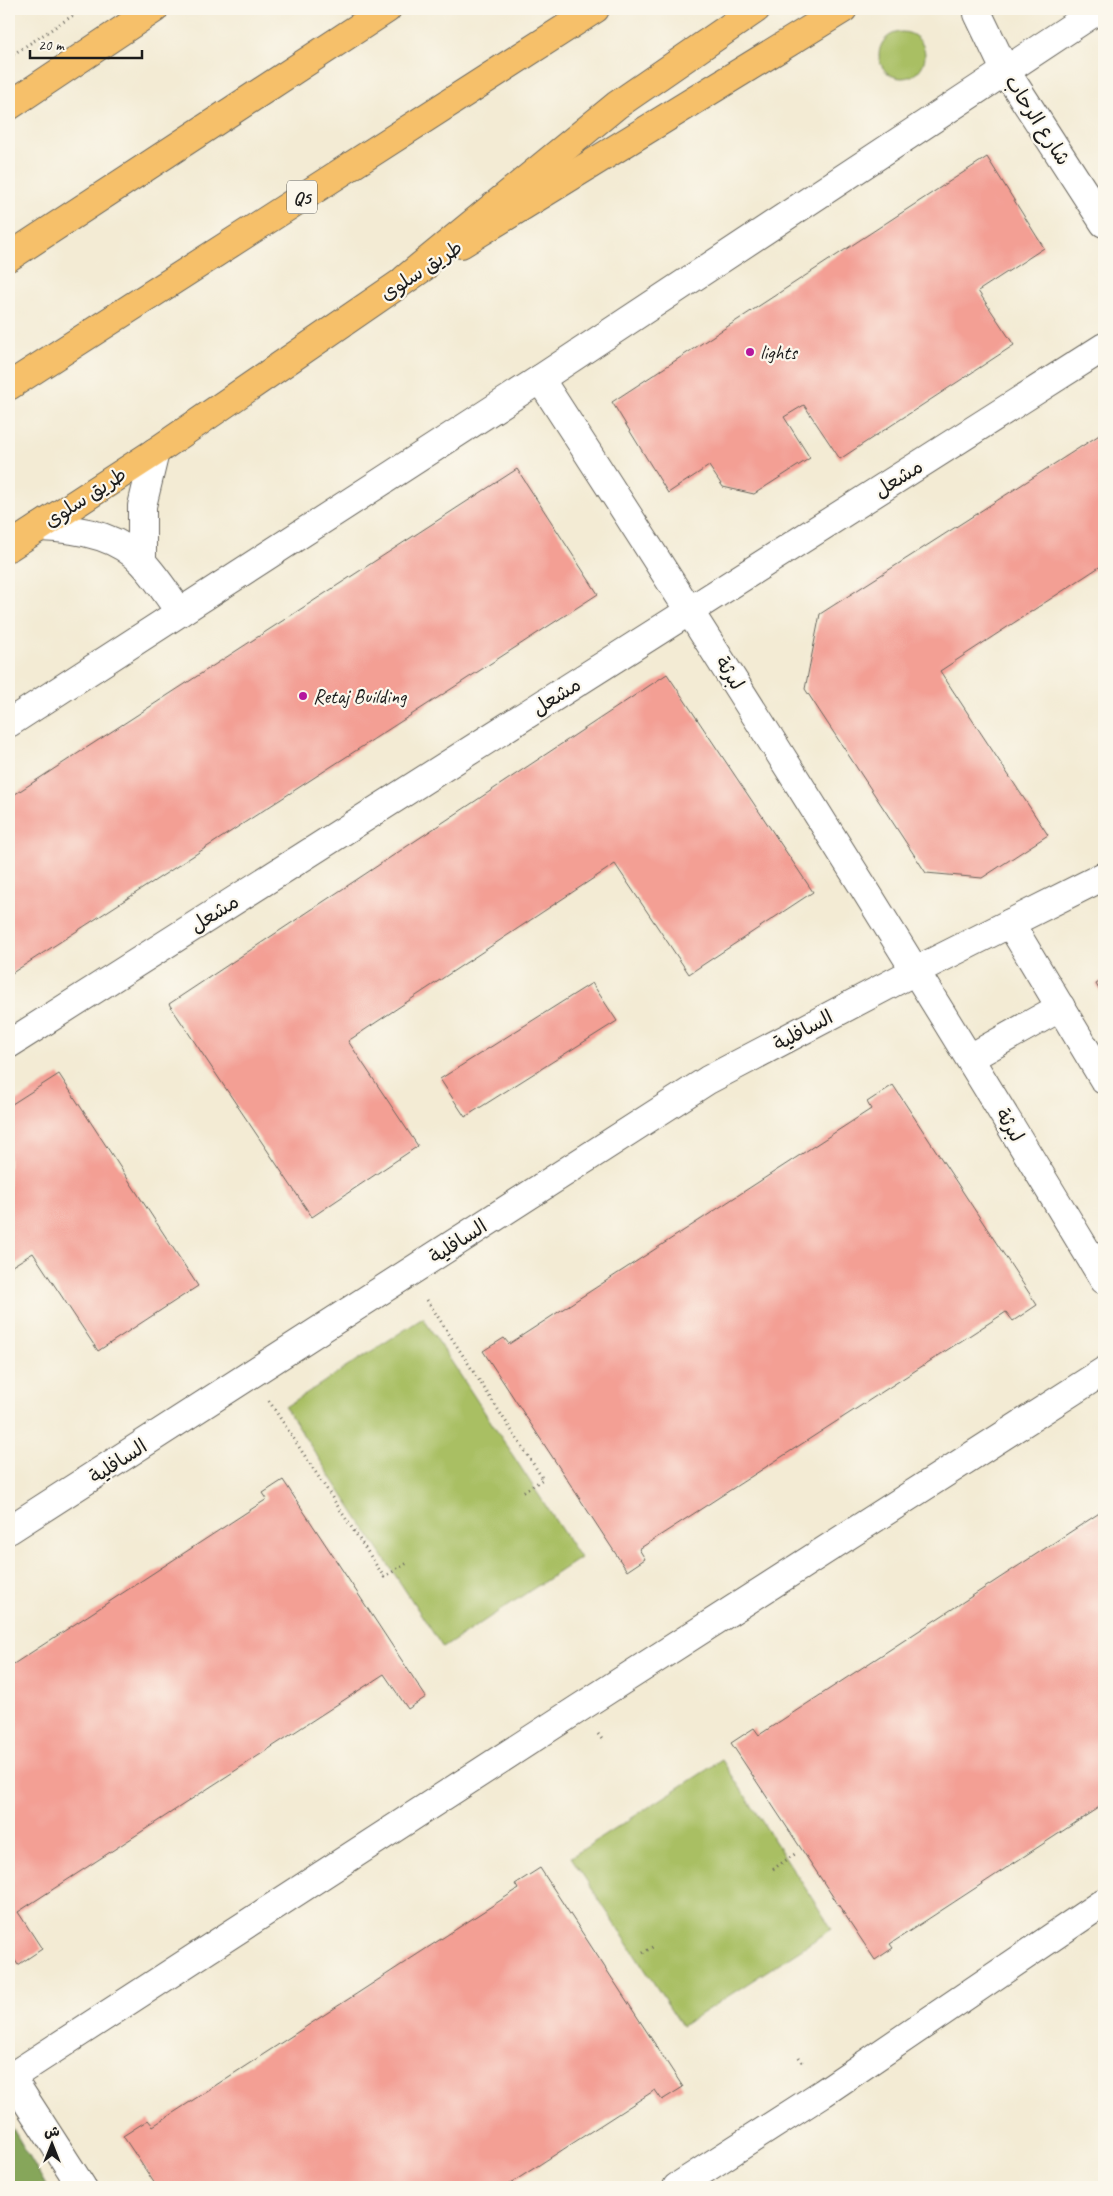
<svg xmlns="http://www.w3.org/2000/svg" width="1113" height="2196" font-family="Caveat,'Playpen Sans Arabic',sans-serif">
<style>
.green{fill:#a9bf64;stroke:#626e40}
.forest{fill:#86a65a;stroke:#51613b}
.building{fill:#f39f94}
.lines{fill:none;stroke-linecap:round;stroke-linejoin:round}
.minor-casing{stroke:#67645c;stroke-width:30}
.major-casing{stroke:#67645c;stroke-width:30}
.highway-casing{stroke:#67645c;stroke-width:30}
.path{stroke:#67645c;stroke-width:3;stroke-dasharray:1 4;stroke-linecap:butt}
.minor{stroke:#fff;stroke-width:28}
.major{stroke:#f6c06b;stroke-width:28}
.highway{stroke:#f6c06b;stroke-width:28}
.poi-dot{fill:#b5179e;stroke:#fbf7ec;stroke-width:2}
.labels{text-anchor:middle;stroke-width:4.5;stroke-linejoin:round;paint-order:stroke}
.shield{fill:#fbf7ec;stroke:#5f5e5a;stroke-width:1}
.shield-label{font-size:19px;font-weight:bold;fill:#1c1c1c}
.street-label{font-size:20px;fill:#1c1c1c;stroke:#fbf7ec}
.poi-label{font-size:20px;fill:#1c1c1c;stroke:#fbf7ec;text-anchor:start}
</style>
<rect width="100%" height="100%" fill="#fbf7ec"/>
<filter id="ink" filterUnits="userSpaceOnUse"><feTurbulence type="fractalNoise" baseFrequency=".02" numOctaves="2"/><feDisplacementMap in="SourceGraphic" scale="10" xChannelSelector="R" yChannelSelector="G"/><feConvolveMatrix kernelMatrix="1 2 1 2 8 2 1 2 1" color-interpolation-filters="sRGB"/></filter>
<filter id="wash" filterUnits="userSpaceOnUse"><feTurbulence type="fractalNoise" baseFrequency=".0096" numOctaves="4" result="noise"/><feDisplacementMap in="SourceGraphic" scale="20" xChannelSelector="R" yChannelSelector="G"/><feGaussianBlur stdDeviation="1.12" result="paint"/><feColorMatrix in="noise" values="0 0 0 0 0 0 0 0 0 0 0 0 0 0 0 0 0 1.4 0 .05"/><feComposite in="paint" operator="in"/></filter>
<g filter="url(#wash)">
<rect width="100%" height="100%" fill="#f3ebd4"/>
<!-- green -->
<g class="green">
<circle cx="902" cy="55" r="23"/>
<polygon points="423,1318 580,1558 443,1648 285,1407"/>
<polygon points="722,1760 832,1929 682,2026 571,1857"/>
</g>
<!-- forest -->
<polygon class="forest" points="9,2122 47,2187 9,2187"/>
<g id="blocks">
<!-- building -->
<g class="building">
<polygon points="987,157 1044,248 978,291 1014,345 840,459 804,405 784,417 810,458 754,494 723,487 709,466 668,493 612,402"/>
<polygon points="1104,432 1104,564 940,671 1048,835 982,878 926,873 805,689 820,614"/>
<polygon points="517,469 598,594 9,975 9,798"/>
<polygon points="667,674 813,892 689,974 615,864 348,1041 418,1146 312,1217 169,1004"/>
<polygon points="1104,979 1104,998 1096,984"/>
<polygon points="592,983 617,1021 465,1117 440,1079"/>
<polygon points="59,1074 198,1286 98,1351 33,1253 9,1268 9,1106"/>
<polygon points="893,1085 1037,1305 1013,1321 1006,1312 639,1549 645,1559 627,1571 483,1351 504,1338 509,1344 871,1109 867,1102"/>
<polygon points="283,1480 426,1697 408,1709 384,1674 18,1912 42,1949 18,1965 9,1951 9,1667 267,1499 263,1493"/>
<polygon points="1104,1510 1104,1804 890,1944 893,1948 875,1960 731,1743 754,1728 759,1735"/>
<polygon points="540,1868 683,2087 662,2100 655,2090 505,2187 157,2187 123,2136 148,2120 153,2126 518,1889 515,1884"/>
</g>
</g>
</g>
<g filter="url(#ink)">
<use href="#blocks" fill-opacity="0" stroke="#67645c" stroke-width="1"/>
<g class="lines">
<defs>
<g id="minor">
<polyline points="978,9 978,14 1005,70 1104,223"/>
<path d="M 540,379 C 733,676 921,976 1104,1280"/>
<path d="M 40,527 C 75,528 118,535 143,563 C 157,578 168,596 180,612"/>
<polyline points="142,561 142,506 155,452"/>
<polyline points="9,723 540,379 1099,9"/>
<polyline points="1010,923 1104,1080"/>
<polyline points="9,1044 1104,347"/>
<polyline points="970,1058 1061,1007"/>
<polyline points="9,1530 708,1080 917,970 1104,876"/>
<polyline points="9,2074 82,2187"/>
<polyline points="11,2077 581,1707 1104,1371"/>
<polyline points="677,2187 823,2093 1104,1902"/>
</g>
<g id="major">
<polyline points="9,106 154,9"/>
<polyline points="461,244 843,9"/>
<polyline points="9,547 155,452 424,267"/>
</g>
<g id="highway">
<polyline points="9,257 387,9"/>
<polyline points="405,279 617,105 756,9"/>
<polyline points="9,386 595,9"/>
</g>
</defs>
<!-- minor casing -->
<use href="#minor" class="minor-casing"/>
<!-- major casing -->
<use href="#major" class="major-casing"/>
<!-- highway casing -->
<use href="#highway" class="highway-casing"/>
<!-- path -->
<g class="path">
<polyline points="9,57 83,9"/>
<polyline points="427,1300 543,1479 523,1492"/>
<polyline points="269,1401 384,1577 409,1562"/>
<polyline points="598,1734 604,1742"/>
<polyline points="773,1869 795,1854"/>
<polyline points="643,1953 654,1946"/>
<polyline points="799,2057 804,2065"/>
</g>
<!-- minor -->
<use href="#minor" class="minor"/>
<!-- major -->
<use href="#major" class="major"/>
<!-- highway -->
<use href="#highway" class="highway"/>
</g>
</g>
<!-- markers -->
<g class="poi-dot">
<circle cx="750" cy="352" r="5"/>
<circle cx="303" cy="696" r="5"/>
</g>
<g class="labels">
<!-- shield labels -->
<rect class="shield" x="287" y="180.5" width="30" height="33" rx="4"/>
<g class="shield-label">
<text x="302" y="204">Q5</text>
</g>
<!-- street labels -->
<g class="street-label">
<text transform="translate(1038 120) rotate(57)" y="7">شارع الرحاب</text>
<text transform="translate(421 270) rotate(-33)" y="7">طريق سلوى</text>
<text transform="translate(898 478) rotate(-32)" y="7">مشعل</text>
<text transform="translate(85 497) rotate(-33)" y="7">طريق سلوى</text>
<text transform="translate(730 673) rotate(58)" y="7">لبرثة</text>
<text transform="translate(556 696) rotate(-32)" y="7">مشعل</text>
<text transform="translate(214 913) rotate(-32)" y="7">مشعل</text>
<text transform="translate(803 1030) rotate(-28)" y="7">السافلية</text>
<text transform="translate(1010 1125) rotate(59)" y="7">لبرثة</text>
<text transform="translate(458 1241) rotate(-33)" y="7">السافلية</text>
<text transform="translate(118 1461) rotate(-33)" y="7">السافلية</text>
</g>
<!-- poi labels -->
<g class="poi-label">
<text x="760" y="359">lights</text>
<text x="313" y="703">Retaj Building</text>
</g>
</g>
<!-- margin -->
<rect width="1113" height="2196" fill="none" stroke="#fbf7ec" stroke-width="30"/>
<!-- north arrow -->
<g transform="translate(52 2144)" stroke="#fbf7ec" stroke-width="4" paint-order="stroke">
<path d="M0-4L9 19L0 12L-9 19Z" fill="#1c1c1c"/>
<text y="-8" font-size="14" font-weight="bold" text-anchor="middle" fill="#1c1c1c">ش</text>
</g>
<!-- scale -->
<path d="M30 50v8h112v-8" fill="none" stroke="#1c1c1c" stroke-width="2.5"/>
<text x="38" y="50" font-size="15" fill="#1c1c1c" stroke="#fbf7ec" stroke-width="4" paint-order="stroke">20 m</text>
</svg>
